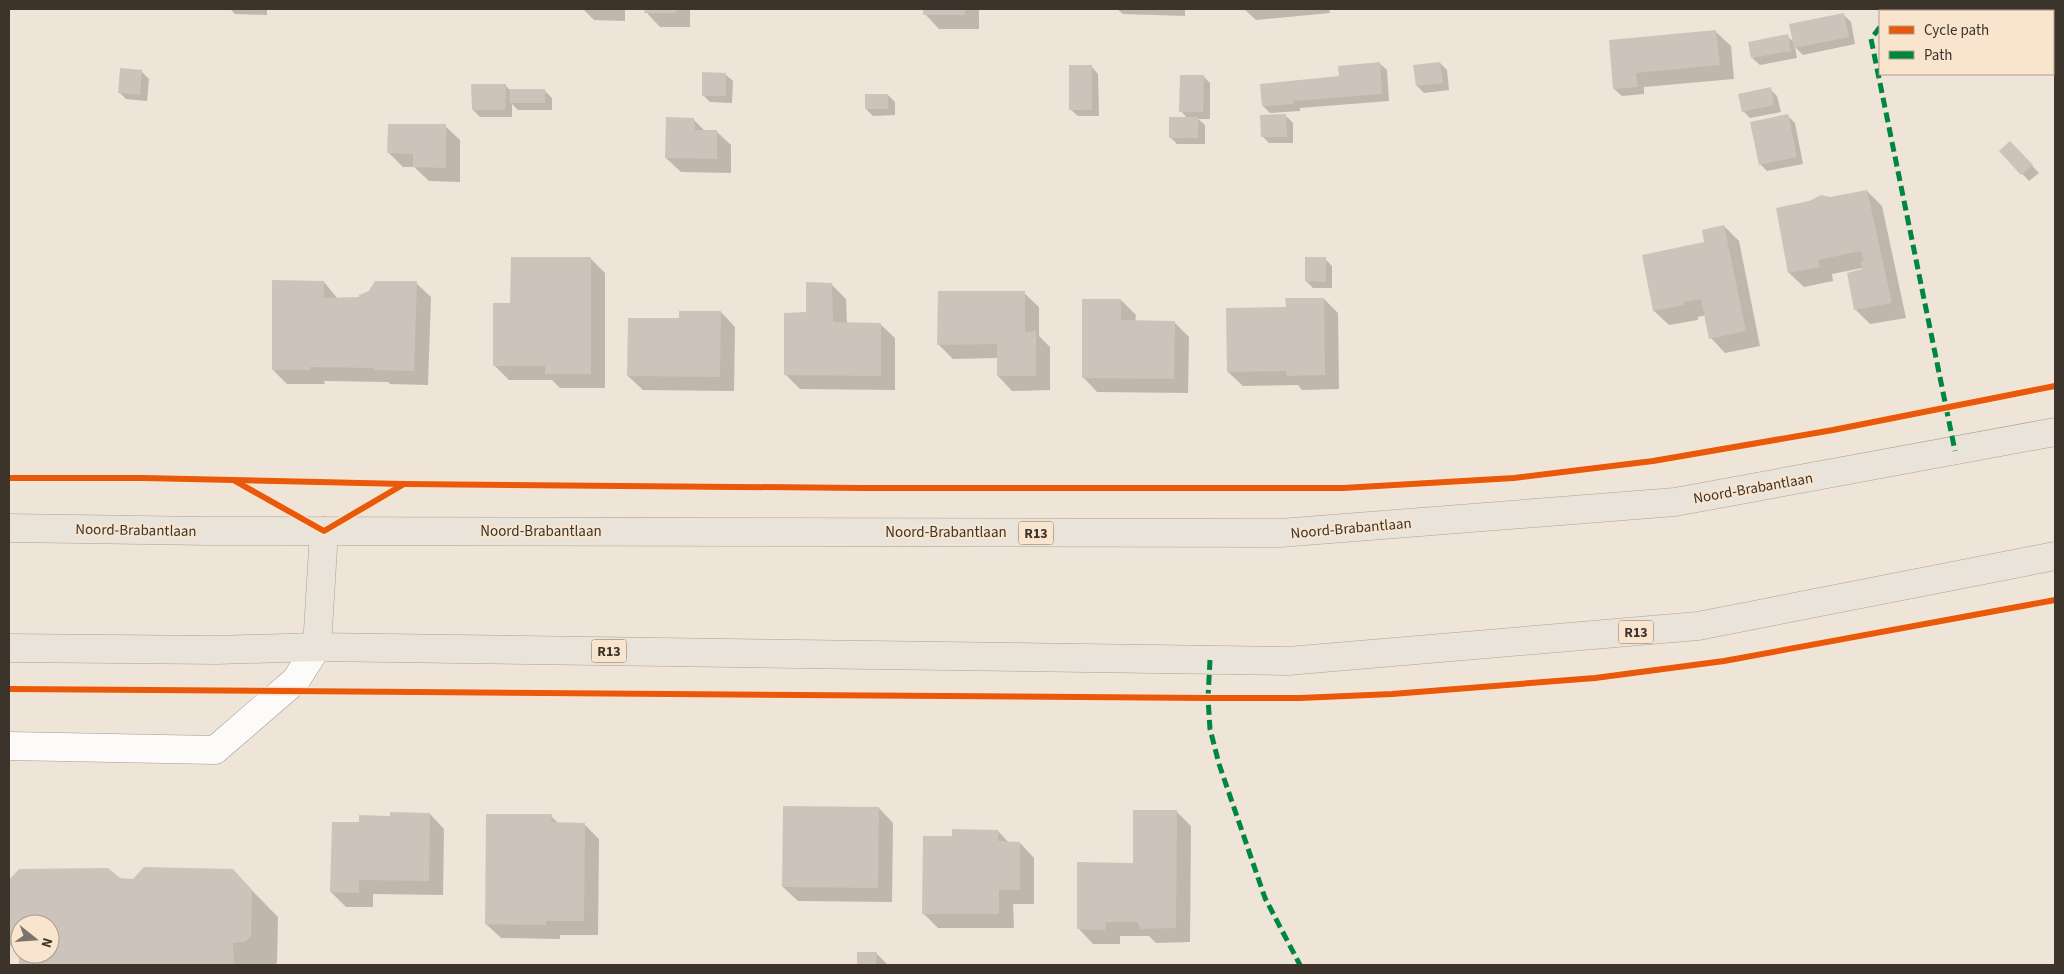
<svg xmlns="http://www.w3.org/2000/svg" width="2064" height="974" font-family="'Source Sans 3',sans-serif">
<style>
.shadow{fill:#0003;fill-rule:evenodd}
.building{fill:#ccc4ba}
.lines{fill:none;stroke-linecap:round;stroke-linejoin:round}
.minor-casing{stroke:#a39a90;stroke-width:29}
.primary-casing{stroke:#afa28d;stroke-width:29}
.minor{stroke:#fdfbf9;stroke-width:28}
.primary{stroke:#e9e3d9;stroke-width:28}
.quiet{stroke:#00873e;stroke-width:5;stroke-dasharray:10 5;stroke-linecap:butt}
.cycleway-casing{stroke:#f9e5ce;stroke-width:9}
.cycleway{stroke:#e8590c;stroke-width:6}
.labels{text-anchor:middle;stroke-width:4;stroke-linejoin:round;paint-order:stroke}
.shield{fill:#f9e5ce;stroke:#75695c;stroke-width:1}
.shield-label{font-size:14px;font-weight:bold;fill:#3c342b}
.street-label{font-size:15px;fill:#3c342b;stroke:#f9e5ce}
</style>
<rect width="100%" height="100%" fill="#efe4d8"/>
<!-- shadow -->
<g class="shadow">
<polygon points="230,9 267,9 267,15 235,14"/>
<polygon points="583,9 625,9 625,21 594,20"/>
<polygon points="646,9 690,9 690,27 660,27 646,12"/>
<polygon points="925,9 979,9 979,29 939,29 925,14"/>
<polygon points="1117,9 1185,9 1185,16 1123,14"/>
<polygon points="1244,9 1329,9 1330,13 1256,20"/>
<polygon points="1935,9 1993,9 1994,11 1935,11"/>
<polygon points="1844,15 1851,22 1855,44 1803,55 1795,47 1797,58 1760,65 1752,58 1787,36 1795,43"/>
<polygon points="1716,32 1731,46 1734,79 1644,87 1644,94 1622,96 1614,89 1613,74"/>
<polygon points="1379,63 1387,70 1389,101 1300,108 1300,111 1270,113 1263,106"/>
<polygon points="1440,63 1447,70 1449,90 1424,93 1417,86"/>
<polygon points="1091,66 1098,74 1099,116 1078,116 1070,109"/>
<polygon points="142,72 149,79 147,101 126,99 119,92"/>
<polygon points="725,74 733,81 732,103 710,102 703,95"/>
<polygon points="1203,76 1210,83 1210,119 1198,119 1205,125 1205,144 1177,144 1170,137 1187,118 1181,111"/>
<polygon points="505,85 510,90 545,91 552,98 552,110 518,110 512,104 512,117 480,117 473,110"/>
<polygon points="1770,89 1777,96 1781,112 1750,118 1743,111"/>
<polygon points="888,95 895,102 895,115 873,116 866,109"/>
<polygon points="1286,116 1293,123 1293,143 1269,143 1262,136"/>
<polygon points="1788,116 1795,123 1803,164 1767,171 1760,164"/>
<polygon points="693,119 705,131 716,131 731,145 731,173 681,172 666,158"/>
<polygon points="445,126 460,140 460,182 429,181 414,167 403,167 388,152"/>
<polygon points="2017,150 2039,173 2029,181 2001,151"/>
<polygon points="1867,191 1882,206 1906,318 1870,324 1855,309 1862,268 1832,274 1833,281 1804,287 1789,273 1830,199"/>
<polygon points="1724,226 1739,241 1760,346 1725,353 1711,338 1706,315 1698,317 1698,320 1669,325 1654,311 1644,256 1705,243"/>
<polygon points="590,258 605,273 605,388 560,388 552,380 509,380 494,365 512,304"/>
<polygon points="1325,259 1332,266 1332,288 1313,288 1306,281"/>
<polygon points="324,282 338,299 360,298 416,283 431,297 428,385 390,384 388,382 324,381 325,384 287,384 273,370"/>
<polygon points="832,285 846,299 847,324 880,324 895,338 895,390 800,389 785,374 807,314"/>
<polygon points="1024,293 1039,307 1039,336 1050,347 1050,390 1012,391 998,376 998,358 953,359 939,345"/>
<polygon points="1324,299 1338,313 1339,389 1302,390 1298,385 1243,386 1228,372"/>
<polygon points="1121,300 1136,315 1135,322 1175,323 1189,337 1188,393 1097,392 1083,377"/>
<polygon points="721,312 735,327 734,391 643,390 628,376 680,319"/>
<polygon points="879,808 893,823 892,902 798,901 783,887"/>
<polygon points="1176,811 1191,826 1190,942 1156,943 1149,936 1120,936 1120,944 1093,944 1079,929"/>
<polygon points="430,814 444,829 443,895 373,894 373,907 346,907 331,892 391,818"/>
<polygon points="551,816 559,824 584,824 599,839 598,935 560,935 560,939 501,938 486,924"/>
<polygon points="998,831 1009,843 1020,843 1034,858 1034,904 1013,904 1014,928 938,928 923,913 953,837"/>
<path d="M 20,870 L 133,880 L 232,870 L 278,917 L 277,963 L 274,965 L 20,965 L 20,955 L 9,944 L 9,882 ZM 20,924 L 50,924 L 50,954 L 20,954 Z"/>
<polygon points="858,953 876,953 888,965 858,965"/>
</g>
<!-- building -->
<g class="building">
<polygon points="645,9 676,9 676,13 644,13"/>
<rect x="923" y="9" width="42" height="6"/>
<rect x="1934" y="9" width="54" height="2"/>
<polygon points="1844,13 1849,37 1794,48 1789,24"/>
<polygon points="1716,30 1720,65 1636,73 1638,87 1613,89 1609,40"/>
<polygon points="1788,34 1791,51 1751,58 1748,42"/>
<polygon points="1380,62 1382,94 1293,101 1294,104 1262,106 1260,84 1339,76 1338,66"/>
<polygon points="1440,62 1443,83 1416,86 1413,65"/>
<rect x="1069" y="65" width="23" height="45"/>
<polygon points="120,68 142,70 140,95 118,93"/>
<polygon points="702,72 726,73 726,96 702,96"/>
<polygon points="1180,75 1204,75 1203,112 1179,112"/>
<polygon points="471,84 506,84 505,110 472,110"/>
<polygon points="1771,87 1774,105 1742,112 1738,94"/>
<rect x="510" y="89" width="35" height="14"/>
<rect x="865" y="94" width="23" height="15"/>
<polygon points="1286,114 1287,137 1261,137 1260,115"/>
<polygon points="1788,114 1797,157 1759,165 1750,122"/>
<polygon points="666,117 694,118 695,130 717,130 717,159 665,158"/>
<rect x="1169" y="117" width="29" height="21"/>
<polygon points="388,124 446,124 446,168 413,167 413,154 387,153"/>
<polygon points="2010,141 2033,165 2021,175 1999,151"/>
<polygon points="1867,190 1892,303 1854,310 1847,273 1862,269 1861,261 1864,261 1861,251 1818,260 1820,267 1788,273 1776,208 1809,201 1821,195 1830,197"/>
<polygon points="1724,225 1746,331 1709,339 1701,299 1684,302 1684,305 1653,311 1642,255 1704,242 1702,230"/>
<polygon points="511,257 591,257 591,374 545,374 545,366 493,366 493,303 510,303"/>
<polygon points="1305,257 1326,257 1326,282 1305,281"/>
<polygon points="272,280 324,281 324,298 359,297 359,295 369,291 375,281 417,281 414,371 374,370 374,368 310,367 311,370 272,370"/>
<polygon points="806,282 832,283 833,322 881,323 881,376 784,375 784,313 806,312"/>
<polygon points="938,291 1025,291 1025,332 1036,331 1036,376 997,376 997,344 937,345"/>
<polygon points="1285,298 1324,298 1325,375 1287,376 1286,371 1227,372 1226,308 1286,307"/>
<polygon points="1082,299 1121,299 1121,320 1175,321 1174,379 1082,378"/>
<polygon points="679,311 721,311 720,377 627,376 628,318 679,318"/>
<polygon points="783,806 879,807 878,888 782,887"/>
<polygon points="1133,810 1177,810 1176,928 1140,929 1138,922 1106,922 1105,930 1077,929 1077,862 1133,863"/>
<polygon points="390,812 430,813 429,881 359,880 359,893 330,892 332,822 359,822 359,815 390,816"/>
<polygon points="486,814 552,814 551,822 585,823 584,921 546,921 546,925 485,924"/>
<polygon points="952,829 998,830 998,841 1020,842 1020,890 999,890 999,914 922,914 923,836 952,836"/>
<polygon points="144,867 233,869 252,890 251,937 245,942 233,943 234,965 19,965 19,954 50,954 50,924 20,924 20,942 9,943 9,880 19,869 108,868 120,878 133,879"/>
<polygon points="857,952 877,952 876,965 857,965"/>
</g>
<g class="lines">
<defs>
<polyline id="minor" points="9,746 215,750 296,680 317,647"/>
<g id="primary">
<polyline points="9,528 207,531 1280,533 1675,502 2055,432"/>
<polyline points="317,647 324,531"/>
<polyline points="9,648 217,650 317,647 1288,661 1698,626 2055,556"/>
</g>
</defs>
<!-- minor casing -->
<use href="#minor" class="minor-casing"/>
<!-- primary casing -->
<use href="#primary" class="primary-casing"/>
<!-- minor -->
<use href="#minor" class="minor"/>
<!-- primary -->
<use href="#primary" class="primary"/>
<!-- quiet -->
<g class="quiet">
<polyline points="1893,11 1895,9"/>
<polyline points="1880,27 1871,39 1955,451"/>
<polyline points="1210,660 1208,698 1210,729 1219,764 1265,898 1300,965"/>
</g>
<defs>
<g id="cycleway">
<polyline points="9,478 143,478 404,484 863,488 1343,488 1514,478 1653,461 1833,430 2055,386"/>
<polyline points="235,481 324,531 404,484"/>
<polyline points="9,689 1208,698 1300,698 1392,694 1595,678 1724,661 2055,600"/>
</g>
</defs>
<!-- cycleway casing -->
<use href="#cycleway" class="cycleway-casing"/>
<!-- cycleway -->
<use href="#cycleway" class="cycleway"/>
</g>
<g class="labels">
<!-- shield labels -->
<g class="shield">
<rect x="1018.5" y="521.5" width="35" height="23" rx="4"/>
<rect x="1618.5" y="620.5" width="35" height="23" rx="4"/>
<rect x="591.5" y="639.5" width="35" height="23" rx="4"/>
</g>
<g class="shield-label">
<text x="1036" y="538">R13</text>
<text x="1636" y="637">R13</text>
<text x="609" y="656">R13</text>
</g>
<!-- street labels -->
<g class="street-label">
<text transform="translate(1753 488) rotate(-10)" y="5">Noord-Brabantlaan</text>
<text transform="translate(1351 528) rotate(-5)" y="5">Noord-Brabantlaan</text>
<text transform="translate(136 530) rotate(1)" y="5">Noord-Brabantlaan</text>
<text x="541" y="536">Noord-Brabantlaan</text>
<text x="946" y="537">Noord-Brabantlaan</text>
</g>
</g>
<!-- border -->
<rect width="2064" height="974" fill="none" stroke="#3c342b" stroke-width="20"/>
<!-- legend -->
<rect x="1879" y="10" width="175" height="65" fill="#f9e5ce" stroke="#ad9e8d"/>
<rect x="1889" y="26" width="25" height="8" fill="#e8590c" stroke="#ad9e8d"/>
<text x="1924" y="35" font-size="15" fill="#3c342b">Cycle path</text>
<rect x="1889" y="51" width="25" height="8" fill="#00873e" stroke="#ad9e8d"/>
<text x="1924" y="60" font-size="15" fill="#3c342b">Path</text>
<!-- north arrow -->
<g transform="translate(35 939) rotate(107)"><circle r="24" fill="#f9e5ce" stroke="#ad9e8d"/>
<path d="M0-4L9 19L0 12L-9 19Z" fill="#7b7268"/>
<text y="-8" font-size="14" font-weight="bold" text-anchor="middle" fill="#3c342b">N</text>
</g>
</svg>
